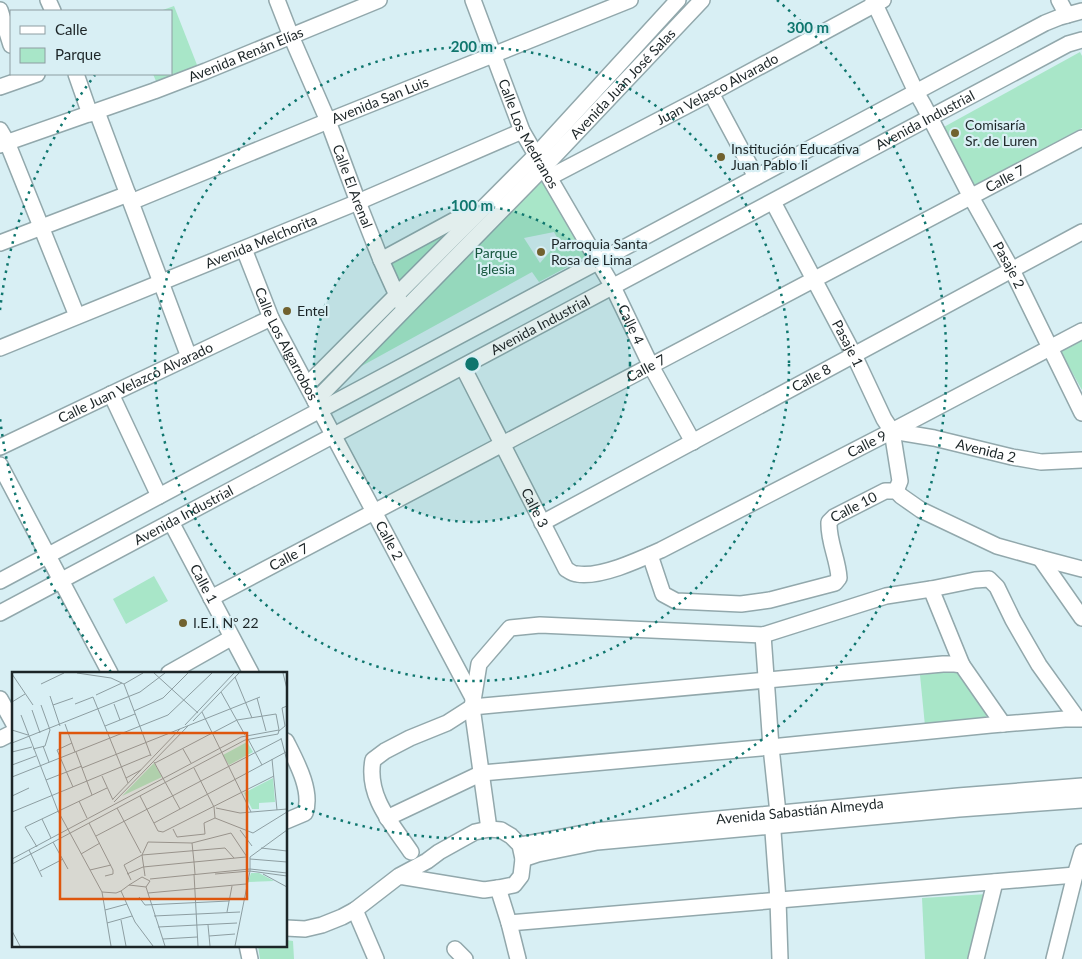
<svg xmlns="http://www.w3.org/2000/svg" width="1082" height="959" font-family="Lato,sans-serif">
<style>
.green{fill:#a8e6c8;fill-rule:evenodd}
.lines{fill:none;stroke-linecap:round;stroke-linejoin:round}
.minor-casing{stroke:#92a8ac;stroke-width:18}
.minor{stroke:#fff;stroke-width:15}
.ring{fill:none;stroke:#0f766e;stroke-width:2.5;stroke-dasharray:2.5 5}
.poi-dot{fill:#71622f;stroke:#d8eff4;stroke-width:2}
.labels{text-anchor:middle;stroke-width:4.5;stroke-linejoin:round;paint-order:stroke}
.street-label{font-size:14px;fill:#1c2527;stroke:#d8eff4}
.poi-label{font-size:14px;fill:#1c2527;stroke:#d8eff4;text-anchor:start}
.park-label{font-size:14px;fill:#17583f;stroke:#d8eff4}
.inset-road{fill:none;stroke:#8d9ea2;stroke-width:1}
.view{fill:#de560d;fill-opacity:0.15;stroke:#de560d;stroke-width:2.5}
.inset-edge{fill:none;stroke:#1c2527;stroke-width:2.5}
.centre{fill:#0f766e;stroke:#d8eff4;stroke-width:2.5}
.ring-label{font-size:15px;text-anchor:middle;font-weight:bold;fill:#0f766e;stroke:#d8eff4;stroke-width:4.5;stroke-linejoin:round;paint-order:stroke}
</style>
<rect width="100%" height="100%" fill="#d8eff4"/>
<!-- green -->
<g class="green">
<polygon points="174,6 199,70 158,86 153,74 171,74 171,11 160,11"/>
<polygon points="1080,52 1082,56 1082,128 974,187 942,128"/>
<path d="M 542,178 L 588,256 L 539,282 L 532,272 L 358,368 L 501,218 ZM 554,232 L 559,241 L 540,263 L 524,238 Z"/>
<polygon points="475,213 398,289 385,264"/>
<polygon points="1082,339 1082,390 1060,351"/>
<polygon points="154,576 168,601 126,624 113,599"/>
<polygon points="962,670 988,711 984,721 925,726 920,675"/>
<polygon points="988,894 971,959 925,959 922,898"/>
<polygon points="286,940 293,941 294,959 260,959 258,945 286,945"/>
</g>
<g class="lines">
<defs>
<g id="minor">
<polyline points="48,0 53,11"/>
<path id="s1" d="M 277,0 L 291,36 L 328,121 L 358,202 L 381,260 L 400,302"/>
<path id="s2" d="M 473,0 L 522,131 L 613,287 L 651,366 L 693,442"/>
<path id="s3" d="M 873,0 L 916,92 L 923,104 L 971,197 L 1012,270 L 1082,413"/>
<polyline points="1059,0 1067,15"/>
<polyline points="0,10 11,45"/>
<polyline points="76,74 90,114"/>
<polyline points="0,87 37,74"/>
<polyline points="711,93 756,177"/>
<polyline points="97,112 189,357"/>
<polyline points="0,130 7,142 77,316"/>
<path id="s4" d="M 0,145 L 154,91 L 206,71 L 379,0"/>
<path id="s5" d="M 550,177 L 711,93 L 883,0"/>
<path id="s6" d="M 131,202 L 328,121 L 630,0"/>
<path id="s7" d="M 773,202 L 854,355 L 884,419 L 892,431 L 900,481 L 896,491"/>
<polyline points="0,243 128,194"/>
<path id="s8" d="M 244,249 L 271,318 L 473,698"/>
<polyline points="381,260 475,209"/>
<path id="s9" d="M 0,348 L 358,202 L 522,131"/>
<path id="s10" d="M 463,367 L 566,569 C 569,571 573,574 577,574 C 600,578 639,560 661,550 L 892,431 L 1082,331"/>
<polyline points="307,385 536,155 678,0"/>
<polyline points="111,394 159,496"/>
<path id="s11" d="M 315,401 L 544,167 L 702,0"/>
<path id="s12" d="M 892,431 L 934,438 L 1012,457 L 1041,462 L 1082,460"/>
<path id="s13" d="M 0,447 L 271,318"/>
<polyline points="0,465 110,673"/>
<path id="s14" d="M 171,522 L 251,673"/>
<path id="s15" d="M 542,523 L 1082,232"/>
<path id="s16" d="M 650,555 L 663,594 L 676,601 L 741,604 L 770,600 L 835,583 L 839,578 C 838,559 828,541 829,522 L 834,517 L 885,491 L 896,491 L 901,496 L 921,510 L 997,546 L 1040,558 L 1082,569"/>
<polyline points="1040,558 1082,618"/>
<polyline points="0,581 1045,23 1060,17 1082,11"/>
<polyline points="931,589 962,665"/>
<path id="s17" d="M 211,598 L 1082,138"/>
<path id="s18" d="M 0,613 L 1068,44 L 1082,40"/>
<polyline points="169,673 231,638"/>
<polyline points="0,699 14,724"/>
<polyline points="0,739 14,732"/>
<path d="M 286,741 C 296,761 313,791 305,813 L 286,821"/>
<polyline points="778,813 771,747 991,725 1065,719 1082,719"/>
<polyline points="387,818 482,773 771,747 763,635"/>
<polyline points="772,818 778,900 780,959"/>
<polyline points="489,829 472,707 479,664 510,628 540,625 763,635 886,596 931,589 975,580 989,579 997,587 1013,620 1039,665 1077,718"/>
<path id="s19" d="M 520,845 L 594,831 L 958,796 L 1082,786"/>
<path d="M 411,852 C 392,824 366,796 373,760 L 385,751 L 410,738 L 447,723 L 472,707 L 943,664 L 955,664 L 962,665 L 1003,724"/>
<polyline points="523,859 538,854 597,842 959,809 1082,800"/>
<polyline points="498,888 509,923 518,959"/>
<polyline points="355,910 376,959"/>
<polyline points="509,923 1075,875"/>
<polyline points="286,928 305,929 322,925 342,917 355,910 399,876 427,861 439,852 475,832 489,829 501,830 511,836 520,845 523,859 521,876 514,885 498,888 484,890 399,876"/>
<polyline points="247,945 250,959"/>
<polyline points="455,949 465,959"/>
<polyline points="976,959 995,882"/>
<polyline points="1054,959 1075,875 1082,852"/>
</g>
</defs>
<!-- minor casing -->
<use href="#minor" class="minor-casing"/>
<!-- minor -->
<use href="#minor" class="minor"/>
</g>
<!-- distance rings -->
<circle cx="472" cy="364" r="158" fill="#0f766e" fill-opacity=".12"/>
<g class="ring">
<circle cx="472" cy="364" r="158"/>
<circle cx="472" cy="364" r="317"/>
<path d="M111 672A475 475 0 0 1 0 418M0 310A475 475 0 0 1 95 75M777 0A475 475 0 0 1 286 801"/>
</g>
<!-- markers -->
<g class="poi-dot">
<circle cx="955" cy="133" r="5"/>
<circle cx="721" cy="157" r="5"/>
<circle cx="541" cy="252" r="5"/>
<circle cx="287" cy="311" r="5"/>
<circle cx="183" cy="623" r="5"/>
</g>
<g class="labels">
<!-- street labels -->
<g class="street-label">
<text dy="5" stroke="none"><textPath href="#s4" startOffset="262">Avenida Renán Elías</textPath></text>
<text dy="5" stroke="none"><textPath href="#s11" startOffset="442">Avenida Juan José Salas</textPath></text>
<text dy="5" stroke="none"><textPath href="#s5" startOffset="189">Juan Velasco Alvarado</textPath></text>
<text dy="5" stroke="none"><textPath href="#s6" startOffset="269">Avenida San Luis</textPath></text>
<text dy="5" stroke="none"><textPath href="#s18" startOffset="1048">Avenida Industrial</textPath></text>
<text dy="5" stroke="none"><textPath href="#s2" startOffset="145">Calle Los Medranos</textPath></text>
<text dy="5" stroke="none"><textPath href="#s17" startOffset="898">Calle 7</textPath></text>
<text dy="5" stroke="none"><textPath href="#s1" startOffset="201">Calle El Arenal</textPath></text>
<text dy="5" stroke="none"><textPath href="#s9" startOffset="282">Avenida Melchorita</textPath></text>
<text dy="5" stroke="none"><textPath href="#s3" startOffset="298">Pasaje 2</textPath></text>
<text dy="5" stroke="none"><textPath href="#s18" startOffset="612">Avenida Industrial</textPath></text>
<text dy="5" stroke="none"><textPath href="#s2" startOffset="362">Calle 4</textPath></text>
<text dy="5" stroke="none"><textPath href="#s8" startOffset="104">Calle Los Algarrobos</textPath></text>
<text dy="5" stroke="none"><textPath href="#s7" startOffset="160">Pasaje 1</textPath></text>
<text dy="5" stroke="none"><textPath href="#s17" startOffset="492">Calle 7</textPath></text>
<text dy="5" stroke="none"><textPath href="#s15" startOffset="306">Calle 8</textPath></text>
<text dy="5" stroke="none"><textPath href="#s13" startOffset="150">Calle Juan Velazco Alvarado</textPath></text>
<text dy="5" stroke="none"><textPath href="#s10" startOffset="559">Calle 9</textPath></text>
<text dy="5" stroke="none"><textPath href="#s12" startOffset="96">Avenida 2</textPath></text>
<text dy="5" stroke="none"><textPath href="#s10" startOffset="158">Calle 3</textPath></text>
<text dy="5" stroke="none"><textPath href="#s16" startOffset="310">Calle 10</textPath></text>
<text dy="5" stroke="none"><textPath href="#s18" startOffset="208">Avenida Industrial</textPath></text>
<text dy="5" stroke="none"><textPath href="#s8" startOffset="326">Calle 2</textPath></text>
<text dy="5" stroke="none"><textPath href="#s17" startOffset="88">Calle 7</textPath></text>
<text dy="5" stroke="none"><textPath href="#s14" startOffset="70">Calle 1</textPath></text>
<text dy="5" stroke="none"><textPath href="#s19" startOffset="282">Avenida Sabastián Almeyda</textPath></text>
</g>
<!-- poi labels -->
<g class="poi-label">
<text x="965" y="130">Comisaría<tspan x="965" dy="16">Sr. de Luren</tspan></text>
<text x="731" y="154">Institución Educativa<tspan x="731" dy="16">Juan Pablo Ii</tspan></text>
<text x="551" y="249">Parroquia Santa<tspan x="551" dy="16">Rosa de Lima</tspan></text>
<text x="297" y="316">Entel</text>
<text x="193" y="628">I.E.I. Nº 22</text>
</g>
<!-- park labels -->
<g class="park-label">
<text x="496" y="258">Parque<tspan x="496" dy="16">Iglesia</tspan></text>
</g>
</g>
<!-- overview -->
<g transform="translate(12 672)">
<rect width="275" height="275" fill="#d8eff4"/>
<path d="M 235,70 L 241,80 L 217,93 L 211,83 ZM 142,91 L 150,105 L 110,124 L 135,98 ZM 261,106 L 263,130 L 247,131 L 247,137 L 240,137 L 232,121 ZM 239,201 L 247,201 L 262,209 L 236,210 Z" fill="#a8e6c8"/>
<path class="inset-road" d="M 65,1 L 99,6 L 112,12M 142,1 L 186,41M 271,1 L 275,17M 0,2 L 21,33M 223,5 L 240,46M 29,12 L 52,1M 112,12 L 139,84M 112,12 L 131,1M 209,20 L 233,63M 84,23 L 110,11M 38,24 L 48,54M 245,26 L 254,59M 0,30 L 13,22M 63,32 L 81,25 L 116,111M 102,32 L 108,48M 41,33 L 61,26M 20,38 L 28,61M 122,39 L 151,26 L 176,1M 190,40 L 239,140M 9,43 L 46,139 L 90,220 L 99,274M 181,49 L 227,1M 53,52 L 63,80M 173,53 L 222,1M 93,54 L 123,42M 0,58 L 16,63M 267,59 L 273,54 L 270,36 L 275,34M 269,66 L 275,89M 236,67 L 250,93M 0,71 L 128,20 L 153,1M 60,71 L 45,78 L 61,115M 31,74 L 37,90M 21,77 L 33,74 L 38,58 L 29,33M 171,77 L 179,91M 0,80 L 20,75M 64,80 L 80,123M 260,87 L 265,138M 142,90 L 168,137M 143,91 L 225,48 L 264,42 L 267,58M 0,93 L 24,84M 70,96 L 248,25M 182,96 L 202,135 L 203,146M 90,104 L 101,128M 0,105 L 156,43 L 200,1M 114,106 L 129,98M 34,108 L 70,94M 0,124 L 17,116M 128,124 L 146,159 L 151,160 L 262,104M 101,127 L 168,57M 67,129 L 75,146M 102,130 L 176,54M 105,136 L 129,181M 204,136 L 228,141 L 275,137M 0,140 L 138,83M 30,147 L 39,166M 77,151 L 101,198 L 101,202 L 93,204M 142,151 L 274,80M 161,157 L 165,165 L 193,162 L 192,151 L 203,146 L 241,161 L 275,140M 228,158 L 240,174M 84,164 L 269,67M 41,170 L 56,197M 25,175 L 13,155 L 95,116M 249,176 L 275,179M 17,178 L 30,205M 69,182 L 88,171M 0,187 L 229,65 L 267,58 L 266,62 L 233,68 L 0,192M 238,187 L 275,190M 78,198 L 99,193M 28,199 L 51,187M 115,202 L 131,195 L 182,190 L 180,171M 182,202 L 186,274M 183,202 L 182,190 L 234,185M 203,202 L 238,199 L 275,204M 251,202 L 275,215M 133,204 L 130,183 L 136,170 L 180,171 L 219,161 L 235,185M 138,207 L 238,197 L 275,201M 119,208 L 112,193 L 130,183 L 213,176 L 222,186M 134,215 L 153,274M 109,219 L 123,250 L 141,274M 90,220 L 104,221 L 109,219 L 117,213 L 130,205 L 138,209 L 134,215 L 117,213M 136,221 L 234,212M 127,225 L 133,233 L 217,229M 93,238 L 115,232M 215,240 L 220,214M 142,244 L 228,240M 109,248 L 114,274M 95,251 L 120,244M 196,253 L 198,274M 146,255 L 225,251M 0,259 L 8,274M 197,264 L 223,262M 151,267 L 185,265M 223,274 L 238,199 L 238,185 L 275,158"/>
<path class="view" d="M 48,61 L 235,61 L 235,227 L 48,227 Z"/>
<rect width="275" height="275" class="inset-edge"/>
</g>
<circle cx="472" cy="364" r="8" class="centre"/>
<g class="ring-label">
<text x="808" y="33">300 m</text>
<text x="472" y="52">200 m</text>
<text x="472" y="211">100 m</text>
</g>
<!-- legend -->
<rect x="10" y="10" width="162" height="65" fill="#d8eff4" stroke="#8d9ea2"/>
<rect x="20" y="26" width="25" height="8" fill="#ffffff" stroke="#8d9ea2"/>
<text x="55" y="35" font-size="15" fill="#1c2527">Calle</text>
<rect x="20" y="48" width="25" height="15" fill="#a8e6c8" stroke="#8d9ea2"/>
<text x="55" y="60" font-size="15" fill="#1c2527">Parque</text>
</svg>
